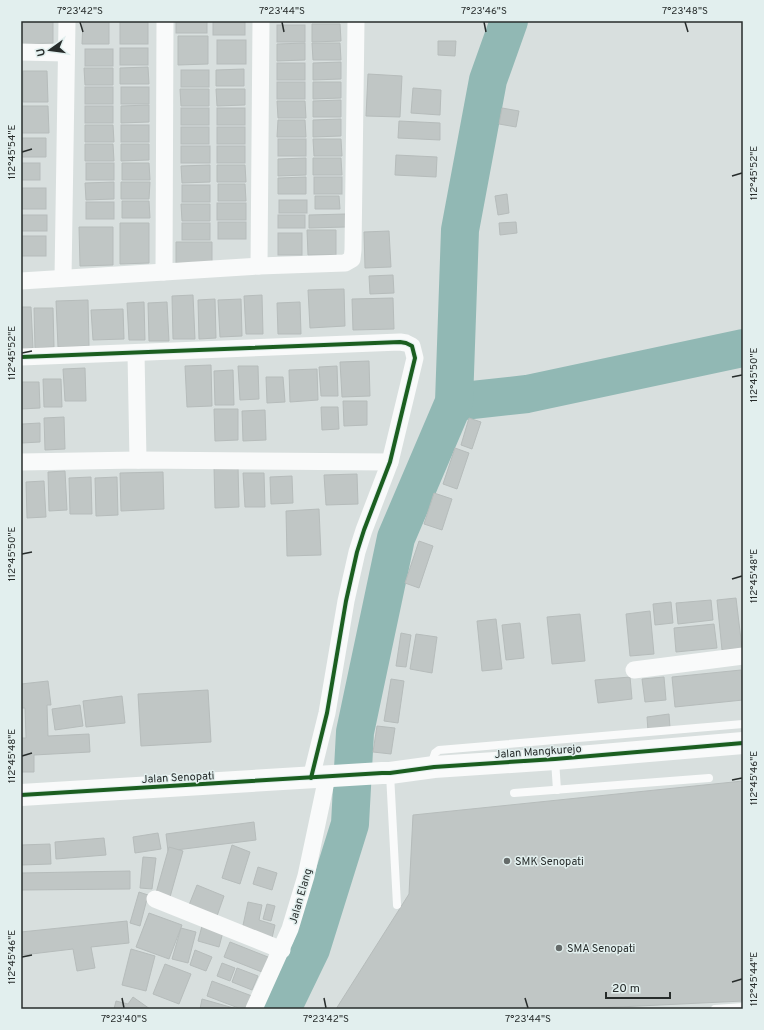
<svg xmlns="http://www.w3.org/2000/svg" width="764" height="1030" font-family="Overpass,sans-serif">
<style>
.lines{fill:none;stroke-linecap:round;stroke-linejoin:round}
.river{stroke:#91b8b4;stroke-width:38}
.building{fill:#c0c6c5;stroke:#b6bcbb}
.lane{stroke:#f9fafa;stroke-width:8}
.street{stroke:#f9fafa;stroke-width:17}
.secondary{stroke:#f9fafa;stroke-width:22}
.cycleway-casing{stroke:#e2efee;stroke-width:6}
.cycleway{stroke:#1b5e20;stroke-width:4}
.ticks{fill:none;stroke:#272c2b;stroke-width:1.5}
.poi-dot{fill:#656b6a;stroke:#e2efee;stroke-width:1.5}
.labels{text-anchor:middle;stroke-width:3;stroke-linejoin:round;paint-order:stroke}
.street-label{font-size:11px;fill:#272c2b;stroke:#e2efee}
.poi-label{font-size:11px;fill:#272c2b;stroke:#e2efee;text-anchor:start}
.neatline{fill:none;stroke:#272c2b;stroke-width:1.5}
.ticks-label{font-size:10px;text-anchor:middle;fill:#272c2b}
</style>
<rect width="100%" height="100%" fill="#d8dfde"/>
<g class="lines">
<!-- river -->
<g class="river">
<polyline points="454,402 527,394 743,348"/>
<polyline points="282,1009 311,949 350,824 355,732 396,538 454,402 460,230 488,80 509,21"/>
</g>
</g>
<!-- building -->
<g class="building">
<polygon points="21,21 53,21 53,43 21,44"/>
<polygon points="83,21 109,21 109,44 82,44"/>
<rect x="176" y="21" width="31" height="12"/>
<rect x="213" y="21" width="32" height="14"/>
<rect x="120" y="22" width="28" height="22"/>
<polygon points="312,24 340,24 341,41 312,42"/>
<rect x="277" y="25" width="28" height="17"/>
<polygon points="178,36 208,36 208,64 178,65"/>
<rect x="217" y="40" width="29" height="24"/>
<polygon points="438,41 456,41 455,56 438,55"/>
<polygon points="305,43 305,60 277,61 277,44"/>
<polygon points="312,43 340,43 341,60 313,60"/>
<rect x="120" y="48" width="28" height="17"/>
<rect x="85" y="49" width="28" height="17"/>
<polygon points="341,62 341,79 313,80 313,63"/>
<rect x="277" y="63" width="28" height="17"/>
<polygon points="148,67 149,84 120,84 120,68"/>
<polygon points="84,68 113,68 113,85 85,85"/>
<polygon points="244,69 244,86 216,86 216,70"/>
<rect x="181" y="70" width="28" height="17"/>
<polygon points="23,71 47,71 48,102 23,102"/>
<polygon points="368,74 402,76 400,117 366,116"/>
<rect x="277" y="82" width="28" height="17"/>
<polygon points="313,82 341,82 341,98 313,99"/>
<rect x="85" y="87" width="28" height="17"/>
<rect x="121" y="87" width="28" height="17"/>
<polygon points="413,88 441,90 440,115 411,113"/>
<polygon points="180,89 209,89 209,106 181,106"/>
<polygon points="216,89 245,89 245,105 217,106"/>
<polygon points="341,100 341,117 313,117 313,101"/>
<polygon points="277,101 305,101 306,118 278,118"/>
<polygon points="149,105 149,122 121,123 121,106"/>
<polygon points="21,106 48,106 49,133 21,133"/>
<rect x="85" y="106" width="28" height="17"/>
<rect x="181" y="108" width="28" height="17"/>
<rect x="217" y="108" width="28" height="17"/>
<polygon points="502,108 519,111 516,127 499,124"/>
<polygon points="341,119 341,136 313,137 313,120"/>
<polygon points="278,120 305,120 306,137 277,137"/>
<polygon points="399,121 440,123 440,140 398,138"/>
<polygon points="85,125 113,125 114,142 85,142"/>
<rect x="121" y="125" width="28" height="17"/>
<rect x="181" y="127" width="28" height="17"/>
<rect x="217" y="127" width="28" height="17"/>
<polygon points="21,138 46,138 46,157 22,157"/>
<rect x="278" y="139" width="28" height="17"/>
<polygon points="313,139 341,139 342,156 314,156"/>
<polygon points="85,144 113,144 114,161 85,161"/>
<polygon points="121,144 149,144 149,160 121,161"/>
<rect x="181" y="146" width="29" height="17"/>
<rect x="217" y="146" width="28" height="17"/>
<polygon points="396,155 437,157 436,177 395,175"/>
<polygon points="306,158 306,175 278,176 278,159"/>
<polygon points="313,158 341,158 342,175 313,175"/>
<rect x="22" y="163" width="18" height="17"/>
<rect x="86" y="163" width="28" height="17"/>
<polygon points="122,163 149,163 150,180 122,180"/>
<polygon points="210,165 210,182 182,183 181,166"/>
<polygon points="217,165 245,165 246,182 217,182"/>
<polygon points="306,177 306,194 278,194 278,178"/>
<rect x="314" y="177" width="28" height="17"/>
<polygon points="114,182 114,199 86,200 85,183"/>
<polygon points="121,182 150,182 149,199 121,199"/>
<polygon points="218,184 245,184 246,201 218,201"/>
<rect x="182" y="185" width="28" height="17"/>
<rect x="22" y="188" width="24" height="21"/>
<polygon points="507,194 509,213 498,215 495,196"/>
<polygon points="315,196 339,196 340,209 315,209"/>
<rect x="279" y="200" width="28" height="13"/>
<polygon points="122,201 149,201 150,218 122,218"/>
<rect x="86" y="202" width="28" height="17"/>
<rect x="217" y="203" width="29" height="17"/>
<polygon points="181,204 210,204 210,221 182,221"/>
<polygon points="346,214 346,227 309,228 309,215"/>
<rect x="22" y="215" width="25" height="16"/>
<rect x="278" y="215" width="27" height="13"/>
<rect x="218" y="222" width="28" height="17"/>
<polygon points="516,222 517,233 500,235 499,223"/>
<polygon points="120,223 149,223 149,263 120,264"/>
<rect x="182" y="223" width="28" height="17"/>
<polygon points="79,227 113,227 113,265 80,266"/>
<polygon points="307,230 336,230 336,255 308,255"/>
<polygon points="389,231 391,267 365,268 364,232"/>
<rect x="278" y="233" width="24" height="22"/>
<rect x="21" y="236" width="25" height="20"/>
<polygon points="176,242 212,242 212,262 176,263"/>
<polygon points="393,275 394,293 370,294 369,276"/>
<polygon points="344,289 345,326 310,328 308,290"/>
<polygon points="193,295 195,339 173,339 172,296"/>
<polygon points="262,295 263,334 246,334 244,296"/>
<polygon points="393,298 394,329 353,330 352,299"/>
<polygon points="215,299 216,338 199,339 198,300"/>
<polygon points="241,299 242,336 220,337 218,300"/>
<polygon points="88,300 89,346 58,347 56,301"/>
<polygon points="144,302 145,340 129,340 127,303"/>
<polygon points="167,302 169,341 149,341 148,303"/>
<polygon points="300,302 301,334 278,334 277,303"/>
<polygon points="21,307 31,307 33,348 21,349"/>
<polygon points="34,308 53,308 54,347 35,348"/>
<polygon points="123,309 124,339 93,340 91,310"/>
<polygon points="369,361 370,396 342,397 340,362"/>
<polygon points="211,365 212,406 187,407 185,366"/>
<polygon points="238,366 258,366 259,399 240,400"/>
<polygon points="337,366 338,396 321,396 319,367"/>
<polygon points="85,368 86,401 65,401 63,369"/>
<polygon points="317,369 318,400 290,402 289,370"/>
<polygon points="233,370 234,405 215,405 214,371"/>
<polygon points="266,377 283,377 285,402 267,403"/>
<polygon points="43,379 61,379 62,407 44,407"/>
<polygon points="21,382 39,382 40,408 21,409"/>
<polygon points="343,401 367,401 367,425 344,426"/>
<polygon points="321,407 338,407 339,429 322,430"/>
<polygon points="214,409 238,409 238,440 215,441"/>
<polygon points="265,410 266,440 243,441 242,411"/>
<polygon points="64,417 65,449 45,450 44,418"/>
<polygon points="469,418 481,422 472,449 461,445"/>
<polygon points="40,423 40,442 22,443 22,424"/>
<polygon points="455,448 469,453 457,489 443,484"/>
<polygon points="238,466 239,507 215,508 214,467"/>
<polygon points="65,471 67,510 49,511 48,472"/>
<polygon points="163,472 164,509 121,511 120,473"/>
<polygon points="243,473 264,473 265,507 245,507"/>
<polygon points="357,474 358,504 326,505 324,475"/>
<polygon points="292,476 293,503 271,504 270,477"/>
<polygon points="91,477 92,514 70,514 69,478"/>
<polygon points="117,477 118,515 96,516 95,478"/>
<polygon points="44,481 46,517 27,518 26,482"/>
<polygon points="434,493 452,499 442,530 424,524"/>
<polygon points="319,509 321,555 287,556 286,511"/>
<polygon points="419,541 433,546 419,588 405,583"/>
<polygon points="736,598 742,648 722,650 717,600"/>
<polygon points="711,600 713,620 678,624 676,603"/>
<polygon points="671,602 673,623 655,625 653,604"/>
<polygon points="650,611 654,654 630,656 626,614"/>
<polygon points="580,614 585,661 552,664 547,617"/>
<polygon points="496,619 502,669 482,671 477,621"/>
<polygon points="520,623 524,658 506,660 502,625"/>
<polygon points="714,624 717,648 676,652 674,628"/>
<polygon points="401,633 411,635 406,667 396,666"/>
<polygon points="416,634 437,637 432,673 410,669"/>
<polygon points="741,670 743,700 675,707 672,677"/>
<polygon points="630,677 632,699 598,703 595,680"/>
<polygon points="664,677 666,700 645,702 642,679"/>
<polygon points="391,679 404,681 398,723 384,721"/>
<polygon points="48,681 51,705 47,705 48,736 89,734 90,752 34,755 34,772 21,772 21,738 26,738 25,708 21,708 21,684"/>
<polygon points="208,690 211,742 141,746 138,694"/>
<polygon points="122,696 125,723 86,727 83,701"/>
<polygon points="80,705 83,726 55,730 52,709"/>
<polygon points="669,714 670,728 648,731 647,717"/>
<polygon points="377,726 395,728 391,754 373,752"/>
<polygon points="743,781 743,1001 577,1009 336,1009 409,894 413,815"/>
<polygon points="254,822 256,840 168,851 166,834"/>
<polygon points="158,833 161,849 135,853 133,837"/>
<polygon points="104,838 106,855 56,859 55,842"/>
<polygon points="50,844 51,864 21,865 21,845"/>
<polygon points="232,845 250,852 240,884 222,878"/>
<polygon points="169,847 183,851 170,897 156,893"/>
<polygon points="143,857 156,858 152,889 140,888"/>
<polygon points="258,867 277,873 272,890 253,884"/>
<polygon points="130,871 130,889 21,890 21,873"/>
<polygon points="197,885 224,896 217,916 189,905"/>
<polygon points="139,892 148,895 140,926 130,923"/>
<polygon points="248,902 262,905 259,920 275,925 272,938 242,930"/>
<polygon points="267,904 275,906 271,921 263,919"/>
<polygon points="149,913 182,925 169,959 136,947"/>
<polygon points="127,921 129,943 91,947 95,968 77,971 73,949 23,955 21,932"/>
<polygon points="202,926 223,932 219,947 198,941"/>
<polygon points="181,928 196,932 188,963 172,959"/>
<polygon points="230,942 273,959 267,974 224,957"/>
<polygon points="131,949 155,956 146,991 122,985"/>
<polygon points="195,950 212,957 206,971 190,965"/>
<polygon points="222,963 235,968 230,981 217,976"/>
<polygon points="165,964 191,974 179,1004 153,994"/>
<polygon points="237,968 258,976 252,990 232,982"/>
<polygon points="212,981 252,996 247,1009 241,1009 207,996"/>
<polygon points="133,997 150,1009 114,1009 116,1001 128,1004"/>
<polygon points="202,999 237,1009 200,1009"/>
</g>
<g class="lines">
<!-- lane -->
<g class="lane">
<polyline points="555,760 557,790"/>
<polyline points="434,766 433,759 435,753 439,750 743,724"/>
<polyline points="390,774 397,905"/>
<polyline points="514,793 709,778"/>
<polyline points="715,1009 743,1007"/>
</g>
<!-- street -->
<g class="street">
<polyline points="21,52 66,53"/>
<polyline points="259,266 261,21"/>
<polyline points="164,272 165,21"/>
<polyline points="63,278 67,21"/>
<polyline points="21,281 259,266 345,263 352,259 353,250 356,21"/>
<polyline points="136,353 138,460"/>
<polyline points="21,357 400,342 406,343 412,346 415,358 390,462 364,530 357,552 346,601 327,713 311,778"/>
<polyline points="21,462 138,460 390,462"/>
<polyline points="634,670 743,656"/>
<polyline points="155,899 282,950"/>
<polyline points="254,1009 290,929 306,876 327,777"/>
</g>
<!-- secondary -->
<polyline class="secondary" points="21,795 382,773 390,773 434,767 555,759 743,743"/>
<defs>
<g id="cycleway">
<polyline points="21,357 400,342 406,343 412,346 415,358 390,462 364,530 357,552 346,601 327,713 311,778"/>
<polyline points="21,795 382,773 390,773 434,767 555,759 743,743"/>
</g>
</defs>
<!-- cycleway casing -->
<use href="#cycleway" class="cycleway-casing"/>
<!-- cycleway -->
<use href="#cycleway" class="cycleway"/>
</g>
<!-- ticks -->
<path class="ticks" d="M 80,22 L 83,32M 282,22 L 284,32M 484,22 L 486,32M 685,22 L 688,32M 22,152 L 32,149M 732,176 L 742,173M 22,353 L 32,351M 732,377 L 742,375M 22,554 L 32,552M 732,579 L 742,576M 22,756 L 32,753M 732,780 L 742,778M 22,957 L 32,955M 732,982 L 742,979M 122,998 L 124,1008M 324,998 L 326,1008M 525,998 L 528,1008"/>
<!-- markers -->
<g class="poi-dot">
<circle cx="507" cy="861" r="4"/>
<circle cx="559" cy="948" r="4"/>
</g>
<g class="labels">
<!-- street labels -->
<g class="street-label">
<text transform="translate(538 751) rotate(-4)" y="4">Jalan Mangkurejo</text>
<text transform="translate(178 777) rotate(-3)" y="4">Jalan Senopati</text>
<text transform="translate(300 896) rotate(-74)" y="4">Jalan Elang</text>
</g>
<!-- poi labels -->
<g class="poi-label">
<text x="515" y="865">SMK Senopati</text>
<text x="567" y="952">SMA Senopati</text>
</g>
</g>
<!-- border -->
<rect width="764" height="1030" fill="none" stroke="#e2efee" stroke-width="44"/>
<!-- north arrow -->
<g transform="translate(50 50) rotate(256)" stroke="#e2efee" stroke-width="3" paint-order="stroke">
<path d="M0-3L7 15L0 10L-7 15Z" fill="#272c2b"/>
<text y="-6" font-size="11" font-weight="bold" text-anchor="middle" fill="#272c2b">U</text>
</g>
<!-- scale -->
<path d="M606 992v6h64v-6" fill="none" stroke="#272c2b" stroke-width="2"/>
<text x="612" y="992" font-size="12" fill="#272c2b" stroke="#e2efee" stroke-width="3" paint-order="stroke">20 m</text>
<rect x="22" y="22" width="720" height="986" class="neatline"/>
<g class="ticks-label">
<text x="80" y="14">7°23'42"S</text>
<text x="282" y="14">7°23'44"S</text>
<text x="484" y="14">7°23'46"S</text>
<text x="685" y="14">7°23'48"S</text>
<text transform="translate(11 152) rotate(-90)" y="4">112°45'54"E</text>
<text transform="translate(753 173) rotate(-90)" y="4">112°45'52"E</text>
<text transform="translate(11 353) rotate(-90)" y="4">112°45'52"E</text>
<text transform="translate(753 375) rotate(-90)" y="4">112°45'50"E</text>
<text transform="translate(11 554) rotate(-90)" y="4">112°45'50"E</text>
<text transform="translate(753 576) rotate(-90)" y="4">112°45'48"E</text>
<text transform="translate(11 756) rotate(-90)" y="4">112°45'48"E</text>
<text transform="translate(753 778) rotate(-90)" y="4">112°45'46"E</text>
<text transform="translate(11 957) rotate(-90)" y="4">112°45'46"E</text>
<text transform="translate(753 979) rotate(-90)" y="4">112°45'44"E</text>
<text x="124" y="1022">7°23'40"S</text>
<text x="326" y="1022">7°23'42"S</text>
<text x="528" y="1022">7°23'44"S</text>
</g>
</svg>
